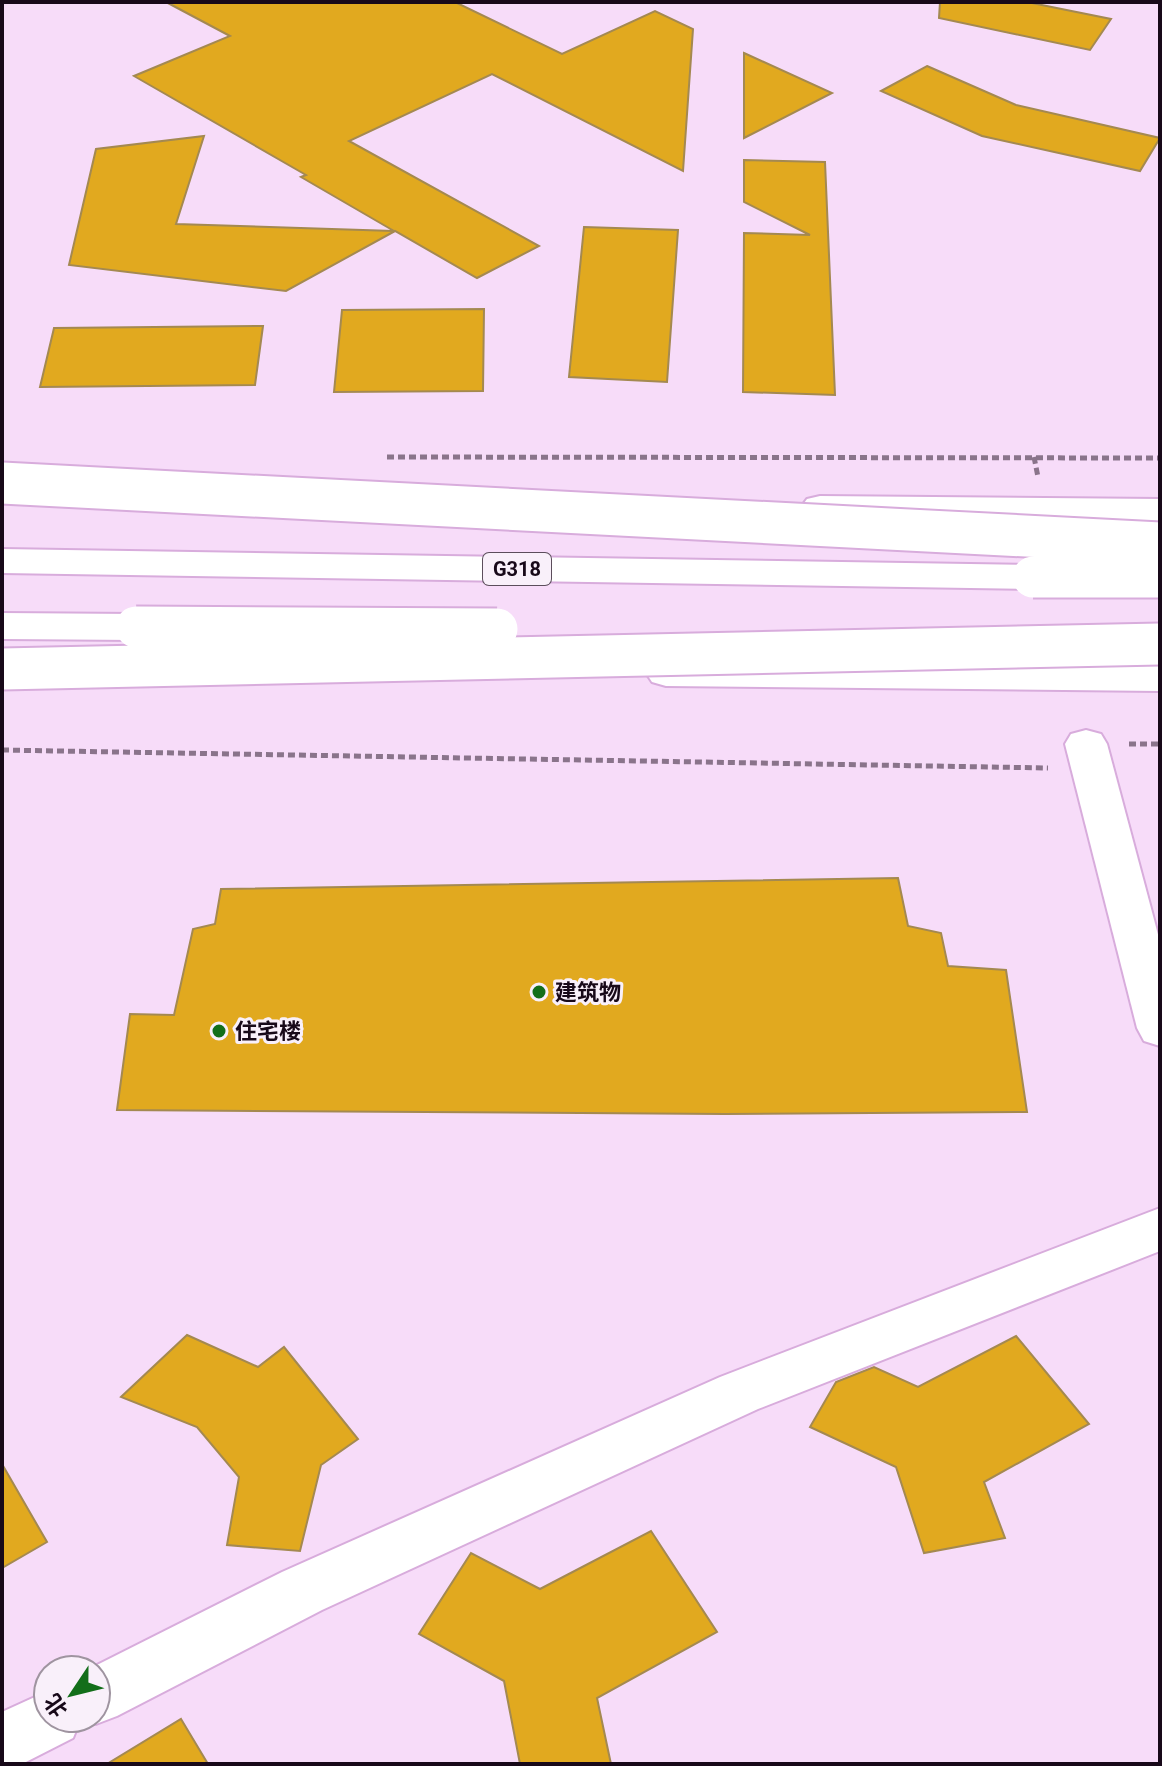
<svg xmlns="http://www.w3.org/2000/svg" width="1162" height="1766" font-family="Roboto,'Noto Sans SC',sans-serif">
<style>
.building{fill:#e1a91f;stroke:#a48951;stroke-width:2}
.lines{fill:none;stroke-linecap:round;stroke-linejoin:round}
.street-casing{stroke:#d8acdc;stroke-width:4}
.primary-casing{stroke:#d8acdc;stroke-width:4}
.highway-casing{stroke:#d8acdc;stroke-width:4}
.path{stroke:#8a748b;stroke-width:5;stroke-dasharray:7 4;stroke-linecap:butt}
.street{fill:#fff;fill-rule:evenodd}
.primary{fill:#fff;fill-rule:evenodd}
.highway{fill:#fff;fill-rule:evenodd}
.highway-bridge-casing{stroke:#d8acdc;stroke-width:45;stroke-linecap:butt}
.highway-bridge{stroke:#fff;stroke-width:41}
.poi-dot{fill:#136e1a;stroke:#f9f0fa;stroke-width:3}
.labels{text-anchor:middle;stroke-width:6;stroke-linejoin:round;paint-order:stroke}
.shield{fill:#f9f0fa;stroke:#5c4e5c;stroke-width:2}
.shield-label{font-size:20px;font-weight:bold;fill:#180919}
.poi-label{font-size:22px;font-weight:bold;fill:#180919;stroke:#f9f0fa;text-anchor:start}
</style>
<rect width="100%" height="100%" fill="#f7dcf9"/>
<!-- building -->
<g class="building">
<polygon points="166,2 455,2 562,54 655,11 693,29 683,171 492,74 349,141 539,246 477,278 395,231 286,291 69,265 96,149 204,136 176,224 394,231 301,177 306,175 134,76 230,36"/>
<polygon points="940,2 1027,2 1111,19 1090,50 939,18"/>
<polygon points="744,53 832,93 744,138"/>
<polygon points="927,66 1016,105 1160,138 1140,171 982,136 881,91"/>
<polygon points="744,160 825,162 835,395 743,392 744,233 810,235 744,202"/>
<polygon points="584,227 678,230 667,382 569,377"/>
<polygon points="484,309 483,391 334,392 342,310"/>
<polygon points="263,326 255,385 40,387 54,328"/>
<polygon points="898,878 908,926 941,933 948,966 1006,970 1027,1112 725,1114 117,1110 130,1014 174,1015 193,929 215,924 221,889"/>
<polygon points="187,1335 258,1367 284,1347 358,1439 321,1465 300,1551 227,1545 239,1477 197,1427 121,1397"/>
<polygon points="1016,1336 1089,1424 984,1482 1005,1538 924,1553 896,1467 810,1427 836,1382 874,1367 918,1387"/>
<polygon points="2,1464 47,1542 2,1568"/>
<polygon points="651,1531 717,1632 597,1698 611,1764 520,1764 504,1681 419,1634 471,1553 540,1589"/>
<polygon points="181,1719 208,1764 107,1764"/>
</g>
<g class="lines">
<defs>
<g id="street">
<polygon points="1086,730 1101,734 1107,744 1160,942 1160,1046 1144,1041 1137,1028 1065,744 1071,734"/>
<polygon points="1160,1208 1160,1251 758,1409 322,1610 117,1716 96,1724 81,1718 73,1738 22,1764 2,1764 2,1712 48,1691 48,1718 96,1718 96,1670 87,1670 282,1572 720,1377"/>
</g>
<g id="primary">
<polygon points="820,496 1160,499 1160,521 820,518 807,515 801,507 807,499"/>
<polygon points="666,660 1160,665 1160,691 666,686 652,682 646,673 652,664"/>
</g>
<g id="highway">
<polygon points="2,549 1033,565 1047,568 1052,577 1047,586 1033,589 2,573"/>
<polygon points="2,613 136,614 150,618 156,627 150,636 136,640 2,639"/>
</g>
</defs>
<!-- street casing -->
<use href="#street" class="street-casing"/>
<!-- primary casing -->
<use href="#primary" class="primary-casing"/>
<!-- highway casing -->
<use href="#highway" class="highway-casing"/>
<!-- path -->
<g class="path">
<polyline points="387,457 1160,458"/>
<polyline points="1034,457 1038,477"/>
<polyline points="1129,744 1160,744"/>
<polyline points="2,750 1048,768"/>
</g>
<!-- street -->
<use href="#street" class="street"/>
<!-- primary -->
<use href="#primary" class="primary"/>
<!-- highway -->
<use href="#highway" class="highway"/>
<defs>
<g id="highway-bridge">
<polyline points="2,483 1160,543"/>
<polyline points="1033,577 1160,577"/>
<polyline points="136,627 497,629"/>
<polyline points="2,669 1160,644"/>
</g>
</defs>
<!-- highway-bridge casing -->
<use href="#highway-bridge" class="highway-bridge-casing"/>
<!-- highway-bridge -->
<use href="#highway-bridge" class="highway-bridge"/>
</g>
<!-- markers -->
<g class="poi-dot">
<circle cx="539" cy="992" r="8"/>
<circle cx="219" cy="1031" r="8"/>
</g>
<g class="labels">
<!-- shield labels -->
<rect class="shield" x="483" y="553" width="68" height="32" rx="6"/>
<g class="shield-label">
<text x="517" y="576">G318</text>
</g>
<!-- poi labels -->
<g class="poi-label">
<text x="555" y="1000">建筑物</text>
<text x="235" y="1039">住宅楼</text>
</g>
</g>
<!-- border -->
<rect width="1162" height="1766" fill="none" stroke="#180919" stroke-width="8"/>
<!-- north arrow -->
<g transform="translate(72 1694) rotate(235)"><circle r="38" fill="#f9f0fa" stroke="#9f94a0" stroke-width="2"/>
<path d="M0-6L14 30L0 20L-14 30Z" fill="#136e1a"/>
<text y="-12" font-size="22" font-weight="bold" text-anchor="middle" fill="#180919">北</text>
</g>
</svg>
